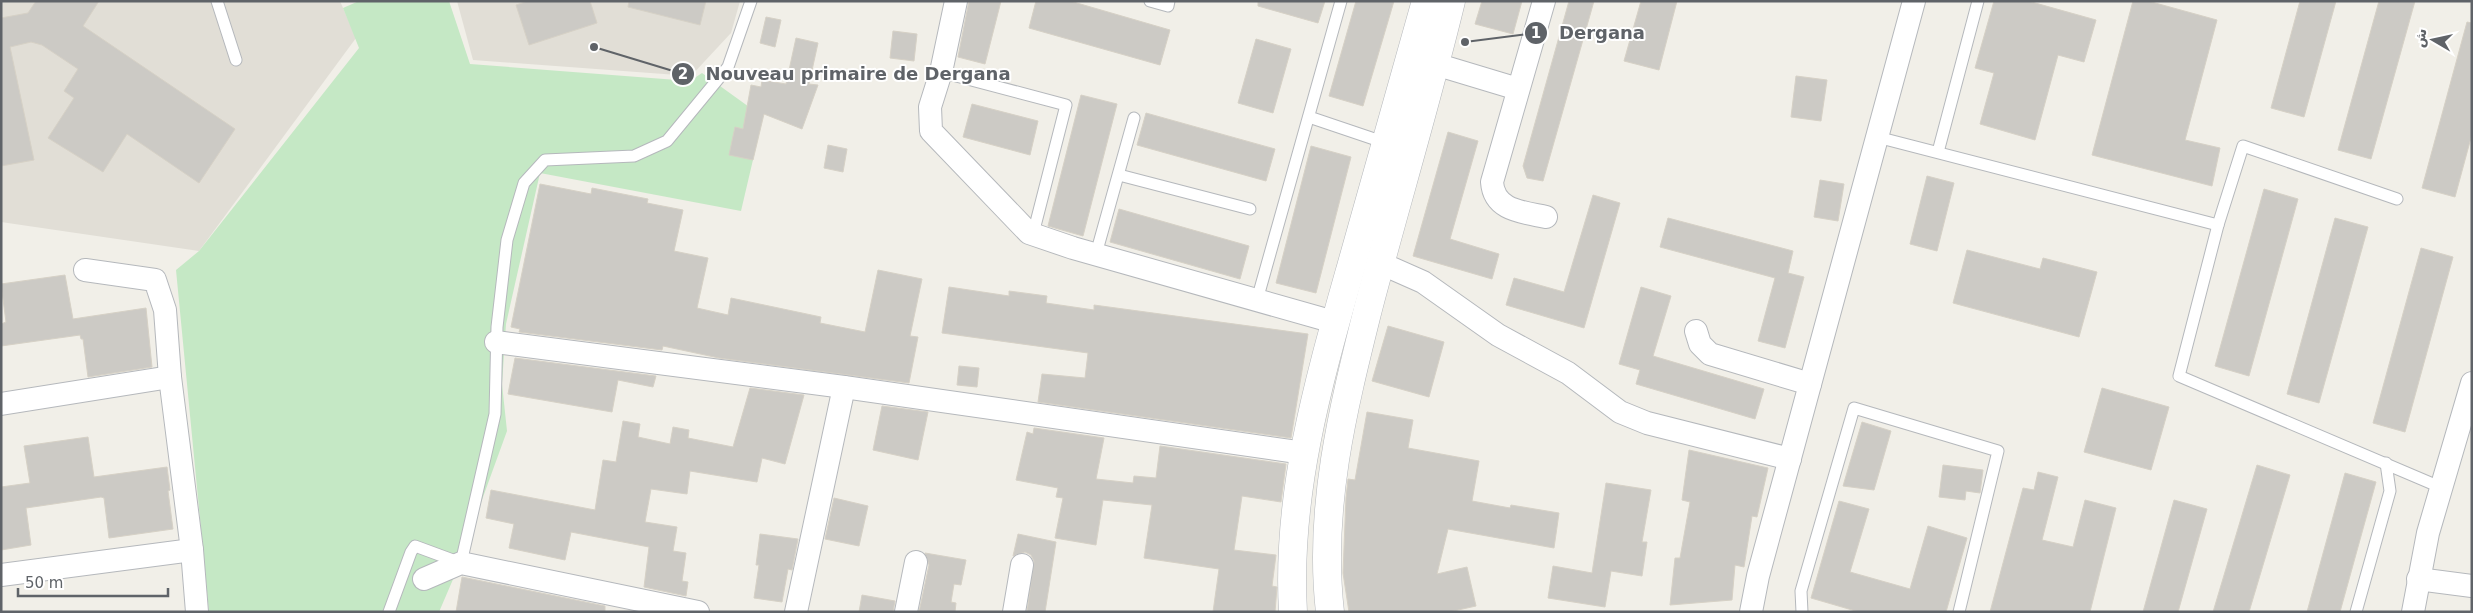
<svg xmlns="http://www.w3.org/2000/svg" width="2473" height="613" font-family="'DejaVu Sans','Noto Sans Arabic',sans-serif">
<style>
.education{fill:#e1ded6}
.green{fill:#c5e8c5}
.building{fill:#cccac5;stroke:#d6d1c6}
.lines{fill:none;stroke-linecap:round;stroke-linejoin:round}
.service-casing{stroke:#b5b8bc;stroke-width:13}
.minor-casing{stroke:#b5b8bc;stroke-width:24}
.tertiary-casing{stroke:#b5b8bc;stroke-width:29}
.service{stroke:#fff;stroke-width:11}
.minor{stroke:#fff;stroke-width:22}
.tertiary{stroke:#fff;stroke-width:28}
.leader{fill:none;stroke:#5f6368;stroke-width:2}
.callout-dot{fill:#5f6368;stroke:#fff;stroke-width:2}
.mark-label{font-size:15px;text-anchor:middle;font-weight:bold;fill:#fff}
.callout-label{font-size:18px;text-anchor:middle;font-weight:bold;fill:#5f6368;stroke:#fff;stroke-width:4;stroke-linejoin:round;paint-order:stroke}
</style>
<rect width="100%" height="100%" fill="#f1efe8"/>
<!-- education -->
<g class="education">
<polygon points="1,1 340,1 356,38 199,251 1,222"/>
<polygon points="457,1 740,1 731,33 691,76 473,60"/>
</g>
<!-- green -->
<polygon class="green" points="359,1 449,1 470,64 690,81 702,73 763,117 741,211 540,173 506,324 502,384 507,431 454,577 439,612 209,612 176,270 199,251 359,48 343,8"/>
<!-- building -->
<g class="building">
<polygon points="36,1 99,1 83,26 235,129 199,183 127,134 103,172 48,138 74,98 64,91 78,69 42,45 31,42 10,47 34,160 1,166 1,18 28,13"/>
<polygon points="528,1 590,1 597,23 529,45 516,5"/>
<polygon points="629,1 706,1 700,25 628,7"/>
<polygon points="969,1 1001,1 985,64 958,57"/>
<polygon points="1036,1 1070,1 1170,30 1160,65 1029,28"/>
<polygon points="1258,1 1325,1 1318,23 1258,6"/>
<polygon points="1356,1 1394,1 1363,106 1329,96"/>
<polygon points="1482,1 1522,1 1513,34 1475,24"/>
<polygon points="1569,1 1594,1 1543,181 1527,178 1523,166"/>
<polygon points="1641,1 1677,1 1659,70 1624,61"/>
<polygon points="1994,1 2028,1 2096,20 2084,62 2058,55 2035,140 1980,124 1994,73 1975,68"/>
<polygon points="2133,1 2148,1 2217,20 2185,140 2220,148 2212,186 2092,155"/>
<polygon points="2300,1 2336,1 2304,117 2271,108"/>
<polygon points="2379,1 2415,1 2371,159 2338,150"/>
<polygon points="766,17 781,20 775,47 760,43"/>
<polygon points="2467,22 2472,23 2472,134 2455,197 2422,188"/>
<polygon points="893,31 917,34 914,61 890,58"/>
<polygon points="796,38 818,43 809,84 818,85 802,129 764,114 753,160 729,155 735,127 743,129 751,85 761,87 762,80 786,84"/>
<polygon points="1256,39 1291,49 1273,113 1238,103"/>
<polygon points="1796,76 1827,80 1821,121 1791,117"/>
<polygon points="1081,95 1117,104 1083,236 1048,226"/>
<polygon points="972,104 1038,121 1030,155 963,137"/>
<polygon points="1146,113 1275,149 1266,181 1137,145"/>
<polygon points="1448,132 1478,141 1450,239 1499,254 1492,279 1413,256"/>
<polygon points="828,145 847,149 843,172 824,168"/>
<polygon points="1311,146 1351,157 1316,293 1276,283"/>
<polygon points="1927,176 1954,183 1937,251 1910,244"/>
<polygon points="1820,180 1844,184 1838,221 1814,217"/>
<polygon points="540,184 591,194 592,188 648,199 647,203 683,210 674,251 708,258 697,308 728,315 731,298 821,317 820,323 865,332 878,270 922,279 910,336 918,337 909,383 719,358 663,346 662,350 519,332 520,329 511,327"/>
<polygon points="2264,189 2298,199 2249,376 2215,366"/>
<polygon points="1593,195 1620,203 1584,328 1506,305 1514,278 1564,292"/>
<polygon points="1119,209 1249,246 1240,279 1110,242"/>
<polygon points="1668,218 1793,251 1788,273 1804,277 1785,348 1758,341 1775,278 1660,247"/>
<polygon points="2335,218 2368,227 2319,403 2287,394"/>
<polygon points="2421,248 2453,257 2405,432 2373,423"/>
<polygon points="1967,250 2040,269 2043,258 2097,272 2079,337 1953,303"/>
<polygon points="65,275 73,319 146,308 152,367 88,377 83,339 81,339 80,335 1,346 1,324 6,322 1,284"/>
<polygon points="949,287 1009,296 1009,291 1047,296 1046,303 1094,310 1094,305 1308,334 1291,438 1038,402 1042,374 1085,378 1088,353 942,333"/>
<polygon points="1641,287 1671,296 1653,356 1764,389 1755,419 1636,384 1640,370 1619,364"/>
<polygon points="1388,326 1444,342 1429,397 1372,381"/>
<polygon points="515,358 656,376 653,387 618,380 612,412 508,394"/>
<polygon points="959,366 979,368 977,387 957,385"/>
<polygon points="750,388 804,395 785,464 762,458 757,482 690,471 687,494 651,489 645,522 677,527 673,551 686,553 682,581 688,582 686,596 644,587 649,547 571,532 565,560 509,548 514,524 486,518 491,490 595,510 603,460 616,462 623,421 640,424 638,437 670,444 673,427 689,430 688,438 733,447"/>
<polygon points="2102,388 2169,407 2151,470 2084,452"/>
<polygon points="882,406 928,412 918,460 873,450"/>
<polygon points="1367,412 1413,420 1408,448 1479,461 1472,501 1510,508 1511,505 1559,513 1554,548 1448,529 1437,574 1467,567 1476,606 1449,612 1349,612 1343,573 1346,498 1348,479 1355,480"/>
<polygon points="1862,422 1891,431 1874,490 1843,486"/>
<polygon points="1034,428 1104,438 1096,479 1133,483 1134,476 1156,478 1160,446 1286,464 1281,502 1242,496 1234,550 1276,555 1272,586 1277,587 1275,612 1213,612 1219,569 1144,558 1152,505 1103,500 1096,545 1055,538 1063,498 1056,497 1058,488 1016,480 1027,432 1033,434"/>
<polygon points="88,437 94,477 167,467 170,490 168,491 173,529 109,538 104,498 101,497 26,508 31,545 1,550 1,487 30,483 24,446"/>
<polygon points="1689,450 1768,468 1757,517 1752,516 1744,567 1735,565 1732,600 1670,605 1675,558 1680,558 1690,502 1682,500"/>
<polygon points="1943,465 1983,470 1980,493 1966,491 1965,500 1939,497"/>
<polygon points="2257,465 2290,475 2249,612 2213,612"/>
<polygon points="2038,472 2058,477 2042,540 2073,547 2085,500 2116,508 2090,612 1990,612 2023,488 2034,490"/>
<polygon points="2345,473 2376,482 2340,612 2307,612"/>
<polygon points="1606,483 1651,490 1642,542 1647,542 1642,576 1611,571 1605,607 1548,598 1553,566 1592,573"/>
<polygon points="834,498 868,506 859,546 825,539"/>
<polygon points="2174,500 2207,509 2178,612 2143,612"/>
<polygon points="1839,501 1869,509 1850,572 1910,589 1928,526 1967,538 1946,612 1859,612 1811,598"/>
<polygon points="760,534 798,539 792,570 788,569 782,602 754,598 759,565 756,565"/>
<polygon points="1018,534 1056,542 1045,612 1027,612 1034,561 1031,555 1025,552 1013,556"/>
<polygon points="925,553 966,560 961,585 954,584 951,602 956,603 955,612 919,612 929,565"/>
<polygon points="462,577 605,606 605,612 456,612"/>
<polygon points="862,595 895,601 893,612 859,612"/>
</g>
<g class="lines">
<defs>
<g id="service">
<polyline points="217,1 236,60"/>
<polyline points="1150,1 1168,6 1169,1"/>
<polyline points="941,72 1066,105 1033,234"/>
<polyline points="1309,117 1386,143"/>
<polyline points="1877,137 2218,225 2243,146 2397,199"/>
<polyline points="1938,152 1978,1"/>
<polyline points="1119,175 1250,209"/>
<polyline points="2218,225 2179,376 2440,487"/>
<polyline points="1096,254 1134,118"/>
<polyline points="1257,300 1341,1"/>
<polyline points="389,612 411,552 415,546 461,563 495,414 497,327 507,240 524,183 545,160 634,156 667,141 728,67 751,1"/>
<polyline points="1802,612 1801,591 1854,408 1998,451 1959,612"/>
<polyline points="2356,612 2390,491 2386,463"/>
</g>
<g id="minor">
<polyline points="956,1 941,72 930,107 931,131 1029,233 1073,248 1334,322"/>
<path d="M 1544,1 L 1492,182 C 1494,211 1523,212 1546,217"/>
<polyline points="1435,64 1518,89"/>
<polyline points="1380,263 1423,282 1498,335 1568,373 1620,412 1647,423 1790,459"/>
<polyline points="85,270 155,280 165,310 170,377 192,550 197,612"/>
<polyline points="1696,331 1700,344 1710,354 1810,384"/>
<polyline points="496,342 844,387 1304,453"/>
<polyline points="1,404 170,377"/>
<polyline points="1,575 192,550"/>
<polyline points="424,579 461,563 698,612"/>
<polyline points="2418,579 2472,586"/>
<polyline points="796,612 844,387"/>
<polyline points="906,612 916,562"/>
<polyline points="1014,612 1022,565"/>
<polyline points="1751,612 1758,576 1914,1"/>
<polyline points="2413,612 2428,533 2472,383"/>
</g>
<g id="tertiary">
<path d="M 1293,612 C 1286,493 1319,380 1351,267 C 1376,178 1401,90 1426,1"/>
<path d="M 1330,612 C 1318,508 1343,409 1368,309 C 1395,206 1426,104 1451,1"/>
</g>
</defs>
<!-- service casing -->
<use href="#service" class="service-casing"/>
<!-- minor casing -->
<use href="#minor" class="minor-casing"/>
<!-- tertiary casing -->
<use href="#tertiary" class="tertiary-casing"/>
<!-- service -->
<use href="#service" class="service"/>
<!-- minor -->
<use href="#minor" class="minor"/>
<!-- tertiary -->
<use href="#tertiary" class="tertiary"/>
</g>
<!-- callouts -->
<path class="leader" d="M1465 42L1536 33M594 47L683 74"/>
<g class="callout-dot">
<circle cx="1465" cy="42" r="5"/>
<circle cx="594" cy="47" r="5"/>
<circle cx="1536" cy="33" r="12"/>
<circle cx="683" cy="74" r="12"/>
</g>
<g class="mark-label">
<text x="1536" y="38">1</text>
<text x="683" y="79">2</text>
</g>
<g class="callout-label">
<text x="1602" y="39">Dergana</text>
<text x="858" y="80">Nouveau primaire de Dergana</text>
</g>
<!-- border -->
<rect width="2473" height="613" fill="none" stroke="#5f6368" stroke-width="5"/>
<!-- north arrow -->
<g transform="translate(2433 40) rotate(279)" stroke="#ffffff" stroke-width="4" paint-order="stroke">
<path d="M0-4L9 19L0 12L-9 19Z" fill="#5f6368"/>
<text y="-8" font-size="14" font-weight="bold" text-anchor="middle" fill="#5f6368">ش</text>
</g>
<!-- scale -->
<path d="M18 588v8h150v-8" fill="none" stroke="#5f6368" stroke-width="2.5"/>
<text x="25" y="588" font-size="15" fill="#5f6368" stroke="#ffffff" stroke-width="4" paint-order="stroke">50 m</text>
</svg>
